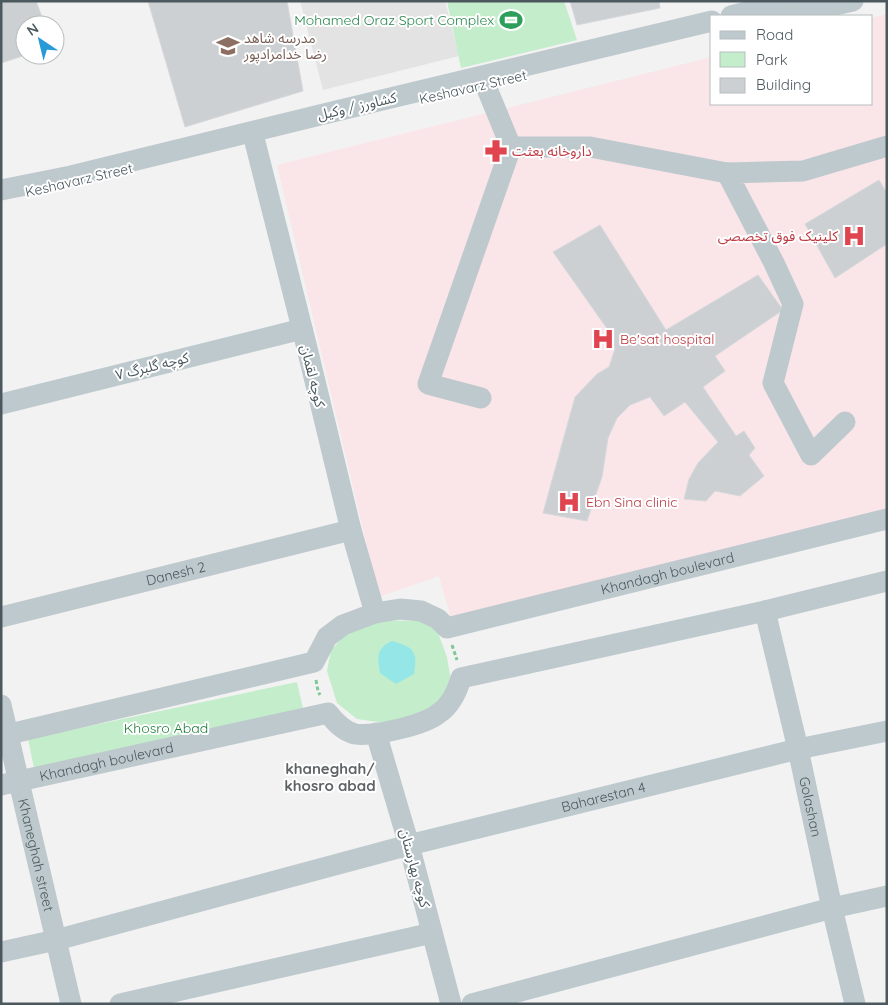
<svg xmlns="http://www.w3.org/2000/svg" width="888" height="1005" font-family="Quicksand,'Noto Sans Arabic',sans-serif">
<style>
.education{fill:#e4e3e3}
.medical{fill:#fae5e8}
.green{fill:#c4edcb}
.water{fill:#95e6e6}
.building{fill:#ccd0d3;stroke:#d6d9dc}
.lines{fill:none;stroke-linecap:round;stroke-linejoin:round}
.path{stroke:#7fc894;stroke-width:3;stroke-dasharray:4 2.5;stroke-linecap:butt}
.minor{stroke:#bec9cd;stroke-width:21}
.labels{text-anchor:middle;stroke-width:4;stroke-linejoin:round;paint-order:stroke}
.leisure-label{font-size:14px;fill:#27864d;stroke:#fff;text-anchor:end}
.education-label{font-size:14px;fill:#785e54;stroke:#fff;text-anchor:start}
.street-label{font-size:14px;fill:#4b595e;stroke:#fff}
.health-label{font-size:14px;fill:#be3a42;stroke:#fff;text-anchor:start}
.park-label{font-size:14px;fill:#1f7b3a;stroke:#fff}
.neighbourhood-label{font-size:15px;font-weight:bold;fill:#5e6366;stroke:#fff}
</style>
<rect width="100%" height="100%" fill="#f3f2f2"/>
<!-- education -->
<polygon class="education" points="300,1 445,1 459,56 323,90"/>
<!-- medical -->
<polygon class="medical" points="887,14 887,513 451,618 439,576 379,597 277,165 712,57 712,104 872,104 872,18"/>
<!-- green -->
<g class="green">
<polygon points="447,1 564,1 577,40 461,68"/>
<polygon points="376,620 419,621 437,630 447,657 451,681 446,697 428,710 384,723 357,719 337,703 327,671 331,650 345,635"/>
<polygon points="297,682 305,717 35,773 28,739"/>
</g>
<!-- water -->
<path class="water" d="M 392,641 C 414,647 418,651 414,674 L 396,684 L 380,673 C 378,657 375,649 392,641 Z"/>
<!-- building -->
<g class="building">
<polygon points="1,1 36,1 45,25 25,25 25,55 26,55 1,63"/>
<polygon points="148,1 287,1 303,91 185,127"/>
<polygon points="570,1 659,1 660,8 577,25"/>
<polygon points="879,180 887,193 887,244 835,278 805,224"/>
<polygon points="600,225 666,330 758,275 783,310 715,356 725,371 703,387 736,436 744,431 755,448 749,455 764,476 740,496 715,491 706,501 684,499 689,479 698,463 718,442 685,402 664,416 650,397 630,405 617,418 608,438 602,477 587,521 543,513 575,397 597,374 609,367 615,349 608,330 553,252"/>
</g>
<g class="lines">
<!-- path -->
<g class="path">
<polyline points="452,645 457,660"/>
<polyline points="316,680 318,691 320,695"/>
</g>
<!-- minor -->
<g class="minor">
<polyline points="731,16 790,1"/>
<polyline points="786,16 853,1"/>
<polyline points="254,138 307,348 351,530 375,613"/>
<polyline points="511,147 590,147 727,173"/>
<polyline points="1,190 71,176 328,113 712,21"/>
<polyline points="481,398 428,384 511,147 485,84"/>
<polyline points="1,404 302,329"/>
<polyline points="845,422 811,455 773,383 793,304 774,263 727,173 803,171 887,146"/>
<path id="s1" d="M 765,611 L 798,749 L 832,908 L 855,1004"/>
<path id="s2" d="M 1,617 L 351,530"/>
<path id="s3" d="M 1,705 L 71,1004"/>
<polyline points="376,733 409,845 451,1004"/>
<path id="s4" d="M 1,736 L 314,662 L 327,637 L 343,625 L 375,613 L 400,609 L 421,611 L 438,619 L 447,628 L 887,519"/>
<path id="s5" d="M 1,785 L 328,713 C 335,722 343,731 355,734 C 372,737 426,725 439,713 C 444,710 449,704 452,699 C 456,693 459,685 461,678 L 765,611 L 887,581"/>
<path id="s6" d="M 1,952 L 56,940 L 409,845 L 798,749 L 887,731"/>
<polyline points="120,1004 432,933"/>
<polyline points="472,1004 832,908 887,896"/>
</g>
</g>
<!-- icons -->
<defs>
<symbol id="stadium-bare" viewBox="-9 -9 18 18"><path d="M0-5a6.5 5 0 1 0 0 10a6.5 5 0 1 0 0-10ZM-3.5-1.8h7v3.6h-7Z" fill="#2e9e5b" stroke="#fff" stroke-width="2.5" paint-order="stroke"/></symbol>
<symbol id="school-bare" viewBox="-9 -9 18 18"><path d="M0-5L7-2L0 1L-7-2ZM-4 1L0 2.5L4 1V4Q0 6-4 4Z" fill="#8d6e63" stroke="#fff" stroke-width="2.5" paint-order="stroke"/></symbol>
<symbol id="pharmacy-bare" viewBox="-9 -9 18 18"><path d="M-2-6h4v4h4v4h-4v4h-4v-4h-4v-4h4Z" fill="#e0444e" stroke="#fff" stroke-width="2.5" paint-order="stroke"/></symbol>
<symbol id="hospital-bare" viewBox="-9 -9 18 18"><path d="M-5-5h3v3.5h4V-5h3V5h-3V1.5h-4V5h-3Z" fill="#e0444e" stroke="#fff" stroke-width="2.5" paint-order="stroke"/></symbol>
</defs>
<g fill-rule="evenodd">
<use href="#stadium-bare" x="495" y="4" width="32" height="32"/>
<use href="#school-bare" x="212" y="30" width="32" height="32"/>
<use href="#pharmacy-bare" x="480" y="135" width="32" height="32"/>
<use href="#hospital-bare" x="838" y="220" width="32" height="32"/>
<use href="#hospital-bare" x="587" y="323" width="32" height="32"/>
<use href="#hospital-bare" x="553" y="486" width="32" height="32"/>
</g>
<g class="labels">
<!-- leisure labels -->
<g class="leisure-label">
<text x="494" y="25">Mohamed Oraz Sport Complex</text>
</g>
<!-- education labels -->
<g class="education-label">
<text x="244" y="43">مدرسه شاهد<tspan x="244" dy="16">رضا خدامرادپور</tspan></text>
</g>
<!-- street labels -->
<g class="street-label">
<text transform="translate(473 87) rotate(-13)" y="5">Keshavarz Street</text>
<text transform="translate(357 106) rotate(-13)" y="5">کشاورز / وکیل</text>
<text transform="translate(79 180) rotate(-13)" y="5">Keshavarz Street</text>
<text transform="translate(152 366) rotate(-14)" y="5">کوچه گلبرگ ۷</text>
<text transform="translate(313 376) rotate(76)" y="5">کوچه لقمان</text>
<text dy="5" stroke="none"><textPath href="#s2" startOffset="180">Danesh 2</textPath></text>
<text dy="5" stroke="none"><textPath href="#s4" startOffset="709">Khandagh boulevard</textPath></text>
<text dy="5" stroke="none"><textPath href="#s5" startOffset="108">Khandagh boulevard</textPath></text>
<text dy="5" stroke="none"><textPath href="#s6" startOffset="622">Baharestan 4</textPath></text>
<text dy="5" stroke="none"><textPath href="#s1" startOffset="201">Golashan</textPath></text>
<text dy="5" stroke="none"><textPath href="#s3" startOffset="154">Khaneghah street</textPath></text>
<text transform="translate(415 868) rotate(75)" y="5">کوچه بهارستان</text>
</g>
<!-- health labels -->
<g class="health-label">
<text x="512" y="156">داروخانه بعثت</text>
<text x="838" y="241" text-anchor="end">کلینیک فوق تخصصی</text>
<text x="620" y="344">Be'sat hospital</text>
<text x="586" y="507">Ebn Sina clinic</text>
</g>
<!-- park labels -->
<g class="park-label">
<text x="166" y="733">Khosro Abad</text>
</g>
<!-- neighbourhood labels -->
<g class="neighbourhood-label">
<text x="330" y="774">khaneghah/<tspan x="330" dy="17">khosro abad</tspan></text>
</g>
</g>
<!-- border -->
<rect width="888" height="1005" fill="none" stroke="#4b595e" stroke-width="5"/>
<!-- legend -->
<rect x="710" y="15" width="162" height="90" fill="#ffffff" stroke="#b7bdbf"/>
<rect x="720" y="31" width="25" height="8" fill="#bec9cd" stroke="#b7bdbf"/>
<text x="756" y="40" font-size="15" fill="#4b595e">Road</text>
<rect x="720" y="52" width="25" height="15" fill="#c4edcb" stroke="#b7bdbf"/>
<text x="756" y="65" font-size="15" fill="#4b595e">Park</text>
<rect x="720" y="78" width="25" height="15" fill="#ccd0d3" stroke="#b7bdbf"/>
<text x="756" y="90" font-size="15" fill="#4b595e">Building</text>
<!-- north arrow -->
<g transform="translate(40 40) rotate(325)"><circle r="24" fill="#ffffff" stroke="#b7bdbf"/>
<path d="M0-4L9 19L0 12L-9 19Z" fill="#289ad7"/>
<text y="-8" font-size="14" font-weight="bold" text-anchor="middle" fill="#4b595e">N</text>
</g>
</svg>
